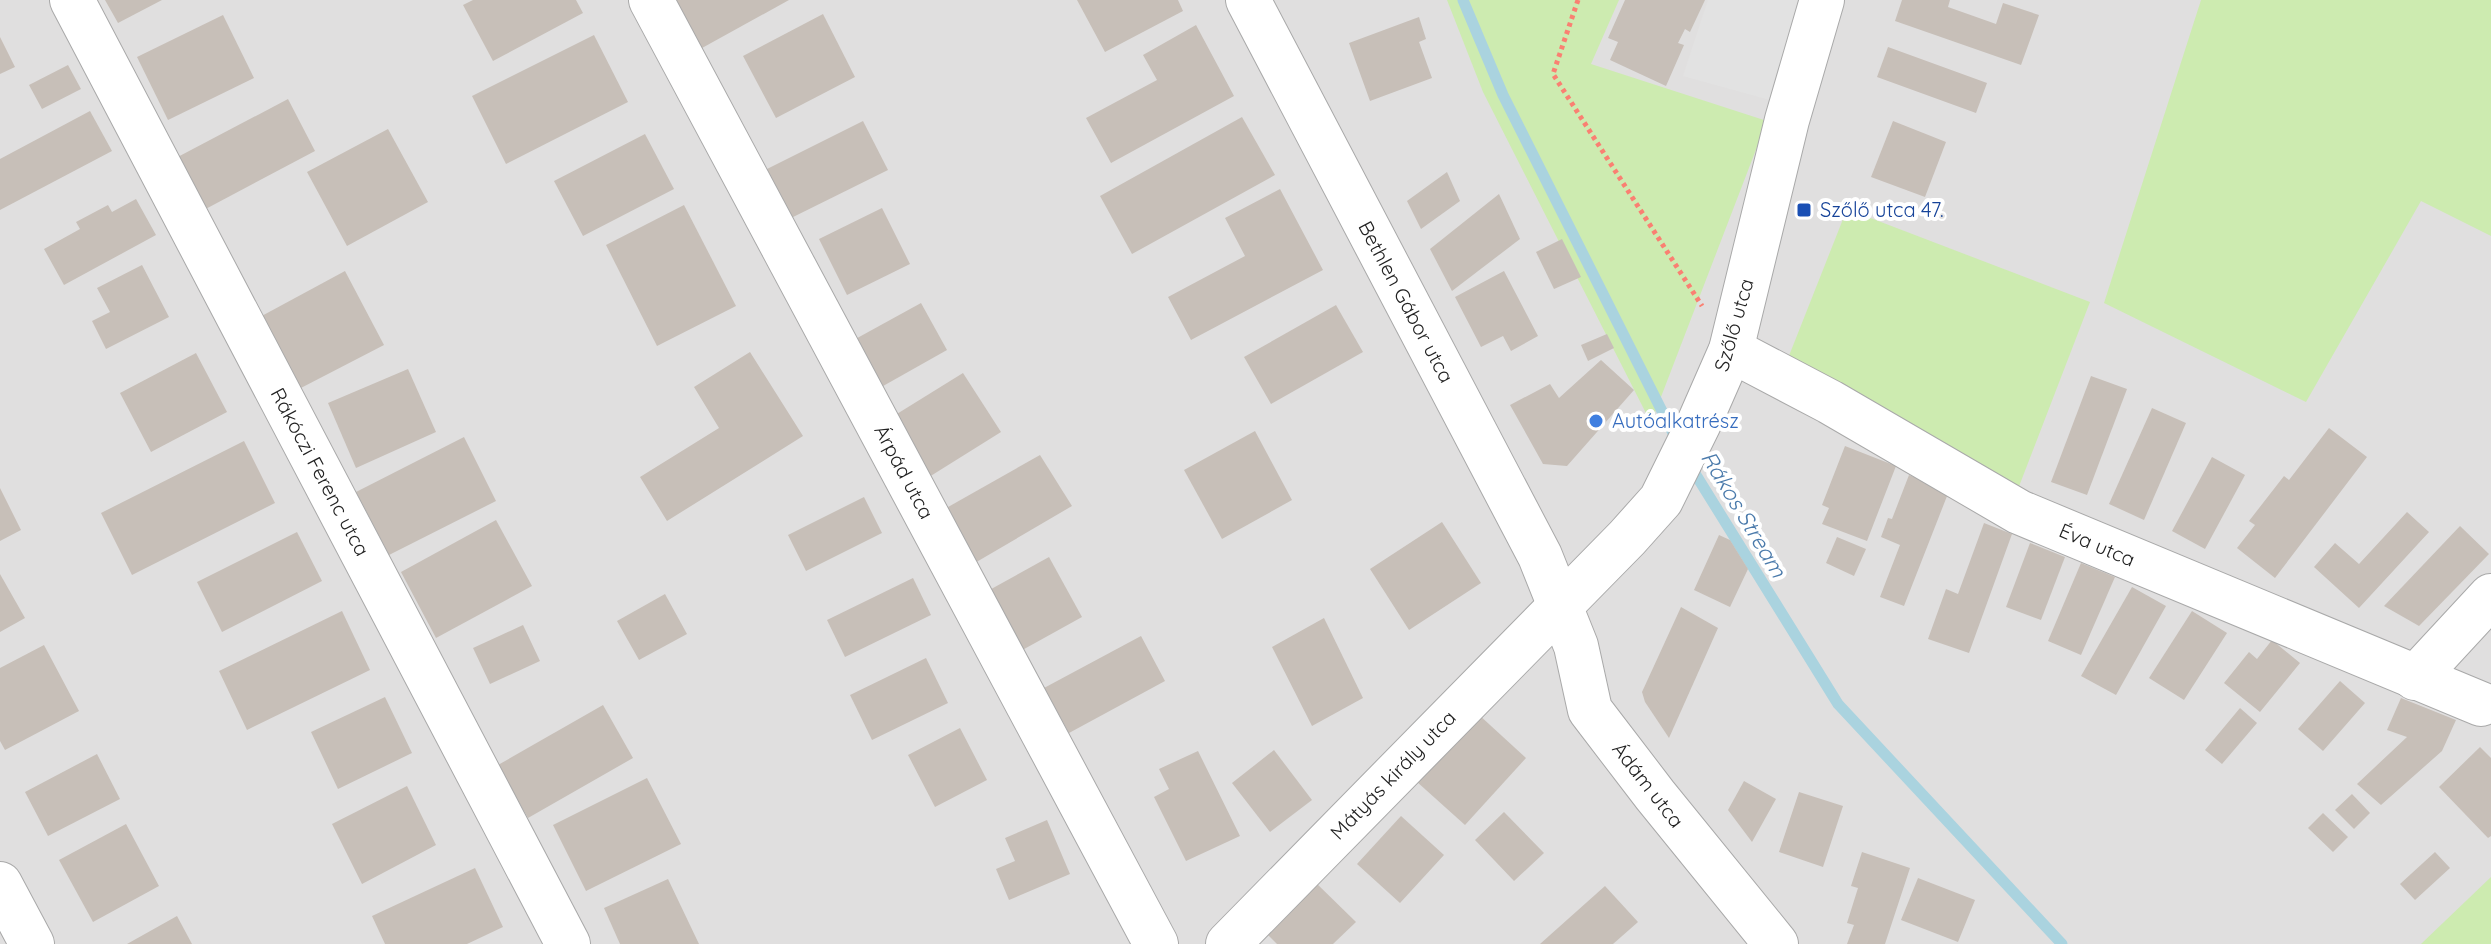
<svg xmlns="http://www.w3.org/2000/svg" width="2491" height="944" font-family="Quicksand,sans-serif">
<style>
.residential{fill:#e0dfdf}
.grass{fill:#cdebb0}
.parking{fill:#e2e2e2}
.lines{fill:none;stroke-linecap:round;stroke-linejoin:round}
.stream{stroke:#aad3df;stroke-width:11}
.building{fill:#c7bfb8}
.minor-casing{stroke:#a9a9a9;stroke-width:46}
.path{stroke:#fa8072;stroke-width:5;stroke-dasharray:4 4;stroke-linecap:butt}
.minor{stroke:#fff;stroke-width:44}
.transit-dot{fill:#1a4fb4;stroke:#fff;stroke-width:3}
.shop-dot{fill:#3f7fe0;stroke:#fff;stroke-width:3}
.labels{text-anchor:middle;stroke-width:8;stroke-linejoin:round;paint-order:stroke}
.transit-label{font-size:20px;fill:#164399;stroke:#fff;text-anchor:start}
.street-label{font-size:20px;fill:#222;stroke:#fff}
.shop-label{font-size:20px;fill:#366cbe;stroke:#fff;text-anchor:start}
.water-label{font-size:22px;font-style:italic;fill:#4a7aab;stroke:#fff}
</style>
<rect width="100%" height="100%" fill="#f2efe9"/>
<!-- residential -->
<rect class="residential" x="0" y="0" width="2491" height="944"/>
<!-- grass -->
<g class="grass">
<polygon points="1447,0 1619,0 1591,64 1767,121 1651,423 1483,92"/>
<polygon points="2201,0 2491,0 2491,236 2421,201 2306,402 2104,303"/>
<polygon points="1847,209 2090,302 2013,502 1781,376"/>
<polygon points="2491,877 2491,944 2421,944"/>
</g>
<!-- parking -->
<polygon class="parking" points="1708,0 1801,0 1770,100 1683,76"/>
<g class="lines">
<!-- stream -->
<g class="stream">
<polyline points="1463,0 1503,95 1677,441"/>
<polyline points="1691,467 1838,704 2062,944"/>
</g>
</g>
<!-- building -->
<g class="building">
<polygon points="105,0 162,0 118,23"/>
<polygon points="473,0 576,0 583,13 493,61 463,5"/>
<polygon points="663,0 789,0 693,53"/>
<polygon points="1077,0 1178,0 1183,11 1105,52"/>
<polygon points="1625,0 1705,0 1690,32 1685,29 1678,43 1684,45 1666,86 1610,60 1618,42 1608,38"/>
<polygon points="1902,0 1950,0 1948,7 1996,24 2003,3 2039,15 2021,65 1895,21"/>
<polygon points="823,14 855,77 776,118 743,56"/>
<polygon points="223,15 254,78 168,120 137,57"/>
<polygon points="1419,17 1426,39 1419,42 1432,78 1370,101 1349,43"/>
<polygon points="1196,25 1234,96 1111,163 1086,118 1157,80 1143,55"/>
<polygon points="594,35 628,102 506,164 472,96"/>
<polygon points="0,37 15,67 0,74"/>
<polygon points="1888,47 1987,83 1976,113 1877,77"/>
<polygon points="68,65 81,89 42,109 29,85"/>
<polygon points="288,99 315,151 200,212 172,160"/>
<polygon points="90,111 112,151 0,210 0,159"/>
<polygon points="1242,117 1275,175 1132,254 1100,196"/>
<polygon points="863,121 888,170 781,223 757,174"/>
<polygon points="1893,121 1946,142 1925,197 1871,177"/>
<polygon points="388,129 428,202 347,246 307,172"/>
<polygon points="645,134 674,189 583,236 554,181"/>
<polygon points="1447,172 1460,201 1421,229 1407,201"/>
<polygon points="1280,189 1323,270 1191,340 1168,297 1245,256 1225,218"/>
<polygon points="1499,194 1520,239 1452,291 1430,249"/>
<polygon points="136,199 156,235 64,285 44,249 80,229 76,222 108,205 112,212"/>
<polygon points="684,205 736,306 657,346 606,245"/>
<polygon points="882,208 910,264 847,295 819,239"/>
<polygon points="1562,239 1581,277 1554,289 1536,252"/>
<polygon points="142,265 169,317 106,349 92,321 110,312 97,288"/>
<polygon points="345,271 384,345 297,390 258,318"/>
<polygon points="1504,271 1538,336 1511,351 1503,336 1481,347 1455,297"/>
<polygon points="921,303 947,350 876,390 850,342"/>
<polygon points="1336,305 1363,352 1271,404 1244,357"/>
<polygon points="1607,334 1614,348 1588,361 1581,345"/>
<polygon points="750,352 803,436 667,521 640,477 719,428 694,387"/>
<polygon points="196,353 227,412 151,452 120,393"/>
<polygon points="1601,360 1634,390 1567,466 1543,464 1510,405 1550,384 1559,398"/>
<polygon points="408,369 436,432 356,468 328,403"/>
<polygon points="963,373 1001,432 929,477 892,417"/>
<polygon points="2091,376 2127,389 2087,495 2051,482"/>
<polygon points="2152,408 2186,423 2144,520 2109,504"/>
<polygon points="2329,428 2367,457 2275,578 2237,548 2255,525 2249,521 2284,476 2289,480"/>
<polygon points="1255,431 1292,500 1222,539 1184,470"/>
<polygon points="464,437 496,501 389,555 356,492"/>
<polygon points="244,441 275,503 132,575 101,513"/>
<polygon points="1845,446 1896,466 1867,541 1822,524 1829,508 1822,505"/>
<polygon points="1040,455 1072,506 973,564 941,511"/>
<polygon points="2212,457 2245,475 2205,549 2172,531"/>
<polygon points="1909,475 1949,491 1904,606 1880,597 1900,545 1881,537 1888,518 1892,519"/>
<polygon points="0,488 21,530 0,541"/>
<polygon points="864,497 882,533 806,571 788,535"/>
<polygon points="2407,512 2429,532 2359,608 2314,567 2335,543 2359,564"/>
<polygon points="496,520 532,586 436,638 401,572"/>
<polygon points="1442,522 1481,583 1409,630 1370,569"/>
<polygon points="1984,523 2012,534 1969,653 1928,639 1946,589 1958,594"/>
<polygon points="2460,526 2489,554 2419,626 2384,606"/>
<polygon points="297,532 322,581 222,632 197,582"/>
<polygon points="1719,535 1730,540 1748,569 1730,607 1694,590"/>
<polygon points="1837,537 1866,549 1854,576 1826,563"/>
<polygon points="2030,543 2065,557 2041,620 2006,607"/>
<polygon points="1049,557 1082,617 1017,653 984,593"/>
<polygon points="2081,563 2115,577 2081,655 2048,641"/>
<polygon points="0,574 25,618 0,632"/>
<polygon points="913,578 931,615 845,657 827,620"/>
<polygon points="2132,587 2166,606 2116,695 2081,676"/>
<polygon points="665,594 687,634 639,660 617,621"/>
<polygon points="1681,607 1718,628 1669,738 1645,702 1642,692"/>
<polygon points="342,611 370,670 247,730 219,671"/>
<polygon points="2192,611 2227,633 2184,700 2149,678"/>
<polygon points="1324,618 1363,698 1312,726 1272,647"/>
<polygon points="523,625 540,661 490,684 473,648"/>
<polygon points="1141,636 1165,681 1069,733 1044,688"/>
<polygon points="2272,640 2300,663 2260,712 2224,683 2249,652 2257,659"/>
<polygon points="44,645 79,711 5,750 0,741 0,668"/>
<polygon points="926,658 948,703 872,740 850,695"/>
<polygon points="2340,681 2365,703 2323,751 2298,729"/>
<polygon points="385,697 412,753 338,789 311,732"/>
<polygon points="2401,698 2456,720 2442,751 2381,805 2357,784 2407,737 2387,730"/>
<polygon points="603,705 633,758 528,818 498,765"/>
<polygon points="2240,708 2257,723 2222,764 2205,750"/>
<polygon points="1478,714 1526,758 1465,825 1416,781"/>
<polygon points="960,728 987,780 935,807 908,755"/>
<polygon points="2480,747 2491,758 2491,836 2488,838 2439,787"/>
<polygon points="1274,750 1312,800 1270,832 1232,783"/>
<polygon points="1198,751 1240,836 1186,861 1154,797 1169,789 1159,769"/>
<polygon points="97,754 120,799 48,836 25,792"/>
<polygon points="647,778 681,844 586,891 553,825"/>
<polygon points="1744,781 1776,799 1752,842 1728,810"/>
<polygon points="407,786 436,845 362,884 332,824"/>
<polygon points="1799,792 1843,806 1823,867 1779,852"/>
<polygon points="2352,794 2370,813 2354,829 2335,810"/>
<polygon points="1504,812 1544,853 1514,881 1475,840"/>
<polygon points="2323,813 2348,837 2333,852 2308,828"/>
<polygon points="1401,816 1444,855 1400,903 1357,864"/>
<polygon points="1047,820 1070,874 1009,900 996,869 1015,861 1005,838"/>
<polygon points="126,824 159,886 93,922 59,860"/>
<polygon points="1862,852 1910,868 1885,944 1847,944 1854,925 1847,923 1858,888 1851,886"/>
<polygon points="2435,852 2450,868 2415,900 2400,884"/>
<polygon points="475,868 503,927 467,944 385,944 372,916"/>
<polygon points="1918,878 1975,900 1958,942 1901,920"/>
<polygon points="668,879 699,944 620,944 604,908"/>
<polygon points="1312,879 1356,922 1333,944 1277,944 1262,929"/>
<polygon points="1605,886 1638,922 1613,944 1540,944"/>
<polygon points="177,916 192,944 127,944"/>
</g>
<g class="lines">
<defs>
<g id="minor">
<polyline points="72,0 568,944"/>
<polyline points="651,0 1156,944"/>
<polyline points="1248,0 1540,556 1576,646 1590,710 1655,795 1776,944"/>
<polyline points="1731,350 1830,402 2019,512 2481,704"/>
<polyline points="2415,678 2491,596"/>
<polyline points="0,884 32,944"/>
<polyline points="1228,944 1627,538 1661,500 1699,423 1731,350 1787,120 1822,0"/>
</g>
</defs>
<!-- minor casing -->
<use href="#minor" class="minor-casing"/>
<!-- path -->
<polyline class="path" points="1578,0 1553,74 1702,306"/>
<!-- minor -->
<use href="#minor" class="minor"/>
</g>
<!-- markers -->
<rect class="transit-dot" x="1796" y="202" width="16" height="16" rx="4"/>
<circle class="shop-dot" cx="1596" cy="421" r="8"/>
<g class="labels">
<!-- transit labels -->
<g class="transit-label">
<text x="1820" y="217">Szőlő utca 47.</text>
</g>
<!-- street labels -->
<g class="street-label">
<text transform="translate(1406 302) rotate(62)" y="7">Bethlen Gábor utca</text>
<text transform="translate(1734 325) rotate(-74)" y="7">Szőlő utca</text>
<text transform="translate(320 472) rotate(62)" y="7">Rákóczi Ferenc utca</text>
<text transform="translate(904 472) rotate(62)" y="7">Árpád utca</text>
<text transform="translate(2097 545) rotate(23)" y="7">Éva utca</text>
<text transform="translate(1393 775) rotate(-46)" y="7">Mátyás király utca</text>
<text transform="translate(1648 785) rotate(52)" y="7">Ádám utca</text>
</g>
<!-- shop labels -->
<g class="shop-label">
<text x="1612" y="428">Autóalkatrész</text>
</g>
<!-- water labels -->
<g class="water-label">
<text transform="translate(1744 514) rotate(59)" y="8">Rákos Stream</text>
</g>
</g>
</svg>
